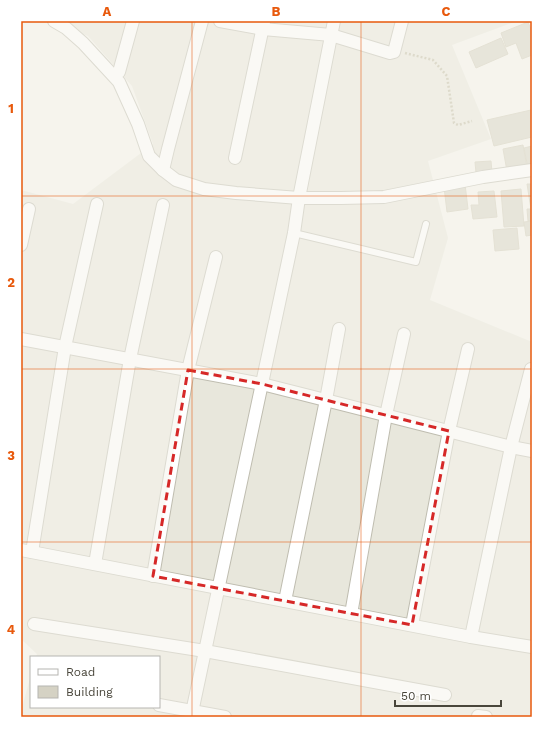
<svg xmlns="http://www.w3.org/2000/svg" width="553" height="738" font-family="'Work Sans',sans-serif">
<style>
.residential{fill:#e8e7dc}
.building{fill:#d5d2c4;stroke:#cfcbb7}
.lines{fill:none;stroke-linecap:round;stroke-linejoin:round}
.service-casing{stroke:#bfbdb0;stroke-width:8}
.minor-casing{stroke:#bfbdb0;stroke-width:14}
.path{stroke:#c0bba3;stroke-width:2.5;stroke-dasharray:2 2;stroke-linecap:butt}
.service{stroke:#fff;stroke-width:6}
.minor{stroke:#fff;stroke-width:12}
.marked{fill:none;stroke:#d62828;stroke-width:3;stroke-dasharray:8 5;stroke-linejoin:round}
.grid{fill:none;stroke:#e8590c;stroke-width:1;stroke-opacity:0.55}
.neatline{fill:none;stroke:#e8590c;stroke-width:1.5}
.grid-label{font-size:13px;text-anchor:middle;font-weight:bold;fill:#e8590c}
</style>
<rect width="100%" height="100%" fill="#f5f4ed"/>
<!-- residential -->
<polygon class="residential" points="48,21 517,21 452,45 491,139 428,161 448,238 430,300 532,342 532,717 21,717 21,711 31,675 31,707 159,707 159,657 36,657 37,654 21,639 21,190 73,204 153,144 132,86 88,36"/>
<!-- building -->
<g class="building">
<polygon points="528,22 532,32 532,55 522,59 516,43 506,47 501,33"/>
<polygon points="501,38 508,54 476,68 469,52"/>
<polygon points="531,110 532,137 494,146 487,120"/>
<polygon points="523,145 527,167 507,171 503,149"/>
<polygon points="532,146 532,167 528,168 524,148"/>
<polygon points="491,161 492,172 476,173 475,162"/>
<polygon points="465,184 468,209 447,212 444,187"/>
<polygon points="527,184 532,184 532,220 528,221 527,209 531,209"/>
<polygon points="521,189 524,226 504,227 501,191"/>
<polygon points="494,191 497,217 473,219 471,205 479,205 478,192"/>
<polygon points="532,221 532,235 526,236 524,222"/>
<polygon points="517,228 519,249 495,251 493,230"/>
</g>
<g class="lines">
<defs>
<polyline id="service" points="294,233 416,262 426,224"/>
<g id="minor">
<polyline points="54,21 66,28 83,43 119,82 138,124 149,156 163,170 176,180 204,189 236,193 299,198 341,198 384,197 483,177 532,170"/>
<polyline points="220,21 263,29 331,35 390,53 394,52 402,21"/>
<polyline points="119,72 133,21"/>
<polyline points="235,158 264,22"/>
<polyline points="163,170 168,149 202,21"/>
<polyline points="21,245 29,209"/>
<polyline points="21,339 262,384 511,447 532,451"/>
<polyline points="21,550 471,637 532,647"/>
<polyline points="32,552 65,347 97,204"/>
<polyline points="95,564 130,359 163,205"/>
<polyline points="153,576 188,370 216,257"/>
<polyline points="285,601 326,400 339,329"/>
<polyline points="351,614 386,415 404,334"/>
<polyline points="34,624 205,651 445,695"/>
<polyline points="412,625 449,431 468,349"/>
<polyline points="471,637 511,447 531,369"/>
<polyline points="159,705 225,717"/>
<polyline points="478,716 486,717"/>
<polyline points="191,717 294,233 299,198 334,21"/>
</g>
</defs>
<!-- service casing -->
<use href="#service" class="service-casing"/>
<!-- minor casing -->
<use href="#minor" class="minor-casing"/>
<!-- path -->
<polyline class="path" points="405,53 433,60 447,76 454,123 458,125 472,121"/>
<!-- service -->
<use href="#service" class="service"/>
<!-- minor -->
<use href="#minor" class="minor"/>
</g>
<!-- marked area -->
<path d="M0 0H553V738H0ZM 188,370 L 262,384 L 449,431 L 412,625 L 153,576 Z" fill="#f5f4ed" fill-opacity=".55" fill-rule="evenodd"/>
<path class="marked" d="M 188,370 L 262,384 L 449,431 L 412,625 L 153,576 Z"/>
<!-- grid -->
<path class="grid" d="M 192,21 L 192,717M 361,21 L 361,717M 21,196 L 532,196M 21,369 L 532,369M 21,542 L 532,542"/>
<!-- border -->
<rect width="553" height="738" fill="none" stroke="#ffffff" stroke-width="44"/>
<!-- legend -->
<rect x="30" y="656" width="130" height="52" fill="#ffffff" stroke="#b6b5b1"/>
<rect x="38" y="669" width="20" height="6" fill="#ffffff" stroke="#b6b5b1"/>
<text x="66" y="676" font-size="12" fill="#49463b">Road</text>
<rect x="38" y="686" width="20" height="12" fill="#d5d2c4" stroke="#b6b5b1"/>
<text x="66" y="696" font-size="12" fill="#49463b">Building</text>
<!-- scale -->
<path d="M395 700v6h106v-6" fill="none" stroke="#49463b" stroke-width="2"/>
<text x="401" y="700" font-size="12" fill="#49463b" stroke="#ffffff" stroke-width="3" paint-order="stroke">50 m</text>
<rect x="22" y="22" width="509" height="694" class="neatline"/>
<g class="grid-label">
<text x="107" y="16">A</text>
<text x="276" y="16">B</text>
<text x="446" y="16">C</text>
<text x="11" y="113">1</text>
<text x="11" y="287">2</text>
<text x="11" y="460">3</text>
<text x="11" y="634">4</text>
</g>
</svg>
